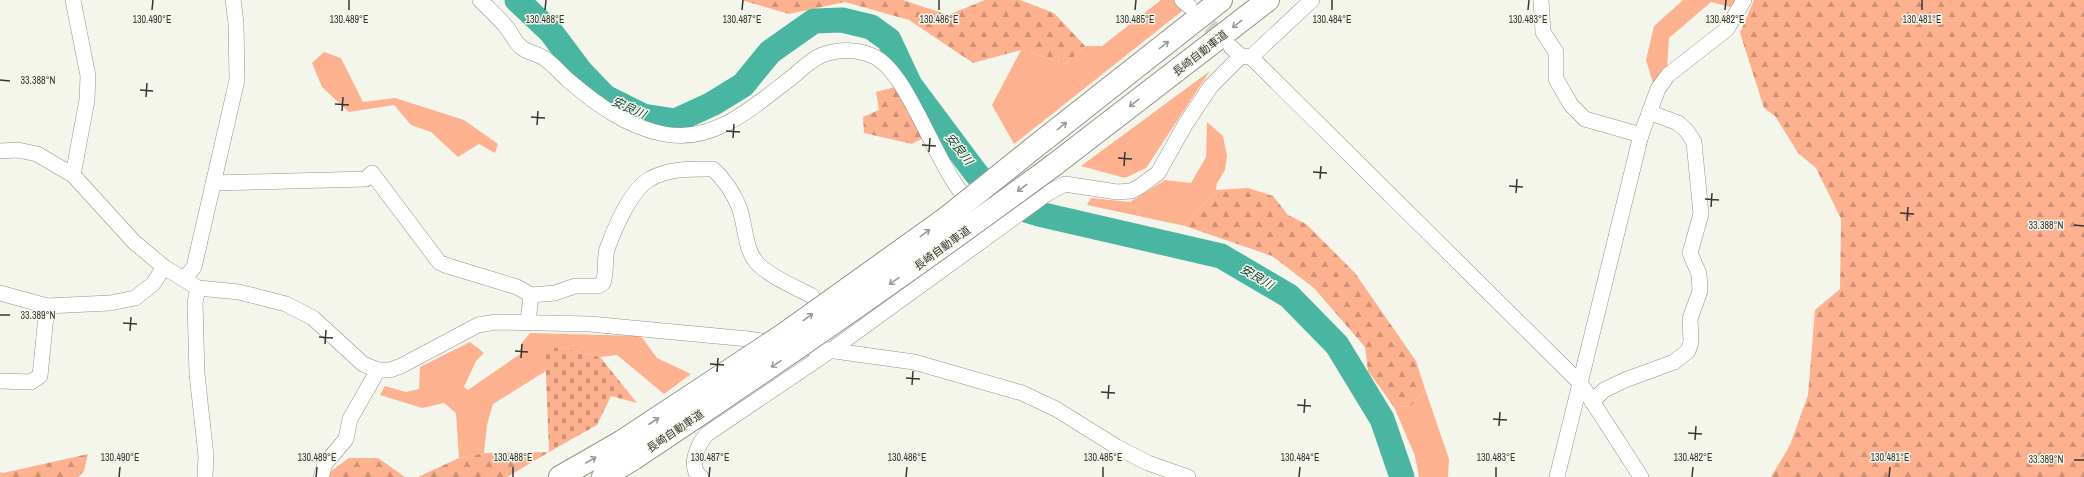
<svg xmlns="http://www.w3.org/2000/svg" width="2084" height="477" font-family="'Archivo Narrow','Noto Sans JP',sans-serif">
<style>
.green{fill:#feb18f}
.forest{fill:url(#forest-firs)}
.cemetery{fill:url(#cemetery-stones)}
.lines{fill:none;stroke-linecap:round;stroke-linejoin:round}
.river{stroke:#49b6a2;stroke-width:25}
.minor-tunnel{stroke:#cfd0c6;stroke-width:15;stroke-dasharray:15 8;stroke-linecap:butt}
.minor-casing{stroke:#93948a;stroke-width:16}
.highway-casing{stroke:#93948a;stroke-width:24}
.minor{stroke:#fff;stroke-width:15}
.highway{stroke:#fff;stroke-width:22}
.highway-bridge-casing{stroke:#93948a;stroke-width:24;stroke-linecap:butt}
.highway-bridge{stroke:#fff;stroke-width:22}
.oneway{stroke:#9a9b98}
.ticks{fill:none;stroke:#363732;stroke-width:1.5}
.labels{text-anchor:middle;stroke-width:3;stroke-linejoin:round;paint-order:stroke}
.street-label{font-size:11px;fill:#363732;stroke:#f5f6eb}
.water-label{font-size:12px;font-style:italic;fill:#15453d;stroke:#f5f6eb}
.ticks-label{font-size:10px;text-anchor:middle;fill:#363732;stroke:#f5f6eb;stroke-width:3;stroke-linejoin:round;paint-order:stroke}
</style>
<defs>
<pattern id="forest-firs" width="22" height="20" patternUnits="userSpaceOnUse"><rect width="22" height="20" fill="#feb18f"/><path d="M5 1l3.5 6h-7zM16 11l3.5 6h-7z" fill="#ce9175"/></pattern>
<pattern id="cemetery-stones" width="16" height="16" patternUnits="userSpaceOnUse"><rect width="16" height="16" fill="#feb18f"/><path d="M2 7V4a2 2 0 0 1 4 0v3zM10 15v-3a2 2 0 0 1 4 0v3z" fill="#ce9175"/></pattern>
</defs>
<rect width="100%" height="100%" fill="#f5f6eb"/>
<!-- green -->
<g class="green">
<polygon points="1161,0 1196,0 1014,144 992,105 1021,50 1066,64 1085,46 1102,46"/>
<polygon points="1683,0 1736,0 1734,8 1711,2 1669,38 1667,70 1653,83 1646,60 1654,26"/>
<polygon points="324,52 341,58 363,102 395,98 464,120 498,144 495,153 479,144 458,157 431,132 411,125 394,105 349,112 322,87 312,63"/>
<polygon points="1210,71 1146,168 1125,178 1081,166"/>
<polygon points="1207,122 1223,136 1227,156 1225,170 1217,183 1216,190 1185,226 1087,205 1091,198 1130,202 1165,180 1191,183 1206,157"/>
<polygon points="530,333 641,336 657,358 691,374 664,394 617,355 600,357 558,347 546,350 546,371 493,404 487,425 484,453 459,458 456,413 444,403 422,408 380,395 385,386 406,392 419,389 420,367 470,342 484,353 476,361 464,387 468,390 520,354 521,344"/>
<polygon points="1425,389 1449,459 1448,477 1419,477 1415,456 1394,407 1411,406"/>
</g>
<!-- forest -->
<g class="forest">
<polygon points="741,0 903,0 948,15 985,0 1020,0 1054,13 1085,46 1066,64 1021,50 973,63 909,20 845,2 789,14"/>
<polygon points="1754,0 2084,0 2084,477 1771,477 1790,445 1808,395 1815,310 1840,289 1841,219 1816,168 1798,153 1775,116 1764,108 1740,33"/>
<polygon points="895,87 923,138 912,144 864,133 863,117 879,110 876,92"/>
<polygon points="1248,188 1273,196 1288,215 1306,224 1355,273 1416,361 1425,389 1411,406 1394,407 1368,371 1365,347 1314,288 1272,256 1185,226 1216,190"/>
<polygon points="549,452 507,477 418,477 459,458 484,453"/>
<polygon points="88,454 84,471 78,477 0,477 0,472 3,473"/>
<polygon points="349,458 378,458 405,477 329,477 331,471"/>
</g>
<!-- cemetery -->
<polygon class="cemetery" points="558,347 600,357 637,403 611,396 597,425 549,452 545,350"/>
<g class="lines">
<!-- river -->
<polyline class="river" points="517,0 551,32 581,72 605,97 643,116 675,121 712,104 743,85 770,52 814,21 842,20 871,27 889,40 910,85 975,172 1000,202 1039,214 1221,256 1289,296 1337,345 1382,419 1402,477"/>
<!-- minor-tunnel -->
<polyline class="minor-tunnel" points="1193,10 1228,43"/>
<defs>
<g id="minor">
<polyline points="73,0 88,76 87,100 73,175"/>
<path d="M 480,0 C 489,9 499,18 507,28 C 512,34 515,42 521,47 C 528,53 536,53 544,58 C 553,64 560,73 568,80 C 596,104 627,127 664,134 C 714,144 754,106 791,78 C 801,70 810,60 822,55 C 839,49 857,49 873,56 C 910,72 938,176 974,207"/>
<polyline points="1182,0 1189,6"/>
<polyline points="1541,0 1543,32 1556,52 1556,79 1571,105 1585,119 1641,135"/>
<polyline points="1231,47 1241,56 1251,57 1581,384 1641,477"/>
<polyline points="1251,57 1312,0"/>
<polyline points="0,151 18,150 37,154 73,175 134,242 164,267 198,288 239,292 286,304 313,318 363,364 378,370 390,370 401,366 478,325 496,322 590,324 748,339 914,362 1022,393 1056,409 1117,447 1148,463 1188,477"/>
<path d="M 213,183 L 366,179 L 372,173 L 439,262 L 445,265 L 517,287 L 531,295 L 555,293 L 575,286 L 598,286 L 603,283 C 607,272 604,261 607,249 C 614,230 631,189 650,179 C 669,168 692,169 713,169 C 725,180 733,192 739,207 C 746,225 744,251 759,265 C 773,278 795,287 812,296"/>
<polyline points="185,278 194,267 237,80 236,23 233,0"/>
<polyline points="198,288 195,303 197,374 206,456 205,477"/>
<polyline points="0,293 47,306 110,303 135,298 153,284 164,267"/>
<polyline points="528,322 531,295"/>
<polyline points="0,381 31,382 40,376 47,306"/>
<polyline points="1592,402 1604,390 1625,380 1674,362 1688,351 1691,342 1690,319 1700,291 1699,274 1690,253 1701,214 1694,142 1686,130 1678,123 1649,112"/>
<polyline points="321,477 325,464 346,439 350,419 378,370"/>
<path d="M 701,477 C 687,467 698,444 707,434 L 830,351 L 1048,193 L 1065,184 L 1117,192 L 1131,191 L 1139,187 L 1158,173 L 1185,125 L 1211,86 L 1241,56"/>
<polyline points="1557,477 1641,135 1658,89 1668,75 1727,29 1744,0"/>
</g>
<g id="highway">
<polyline points="1031,150 1221,0"/>
<polyline points="1054,165 1268,0"/>
<polyline points="560,477 621,442"/>
<polyline points="603,477 633,459"/>
</g>
</defs>
<!-- minor casing -->
<use href="#minor" class="minor-casing"/>
<!-- highway casing -->
<use href="#highway" class="highway-casing"/>
<!-- minor -->
<use href="#minor" class="minor"/>
<!-- highway -->
<use href="#highway" class="highway"/>
<defs>
<g id="highway-bridge">
<polyline points="621,442 783,335 945,219 1031,150"/>
<path d="M 633,459 C 776,364 916,267 1054,165"/>
</g>
</defs>
<!-- highway-bridge casing -->
<use href="#highway-bridge" class="highway-bridge-casing"/>
<!-- highway-bridge -->
<use href="#highway-bridge" class="highway-bridge"/>
</g>
<!-- one-way arrows -->
<defs><path id="oneway-shaft" d="M-6 0H5M1.5-3L5.5 0L1.5 3" fill="none" stroke-width="1.6" stroke-linecap="round" stroke-linejoin="round"/></defs>
<g class="oneway">
<use href="#oneway-shaft" transform="translate(1237 24) rotate(142)"/>
<use href="#oneway-shaft" transform="translate(1164 45) rotate(-38)"/>
<use href="#oneway-shaft" transform="translate(1134 103) rotate(142)"/>
<use href="#oneway-shaft" transform="translate(1062 126) rotate(-38)"/>
<use href="#oneway-shaft" transform="translate(1022 188) rotate(143)"/>
<use href="#oneway-shaft" transform="translate(925 233) rotate(-36)"/>
<use href="#oneway-shaft" transform="translate(894 281) rotate(145)"/>
<use href="#oneway-shaft" transform="translate(808 317) rotate(-36)"/>
<use href="#oneway-shaft" transform="translate(776 364) rotate(146)"/>
<use href="#oneway-shaft" transform="translate(654 421) rotate(-33)"/>
<use href="#oneway-shaft" transform="translate(591 460) rotate(-30)"/>
</g>
<!-- ticks -->
<path class="ticks" d="M 152,10 L 153,0M 349,10 L 349,0M 545,10 L 546,0M 742,10 L 743,0M 939,10 L 939,0M 1135,10 L 1136,0M 1332,10 L 1332,0M 1528,10 L 1529,0M 1725,10 L 1726,0M 1922,10 L 1922,0M 0,80 L 10,81M 140,90 L 153,91M 146,97 L 147,83M 335,104 L 349,105M 342,111 L 343,97M 531,117 L 545,118M 537,125 L 538,111M 726,131 L 740,132M 733,138 L 734,124M 922,145 L 936,146M 929,152 L 930,138M 1118,158 L 1132,159M 1124,166 L 1125,152M 1313,172 L 1327,173M 1320,179 L 1321,166M 1509,186 L 1523,187M 1516,193 L 1517,179M 1705,199 L 1719,200M 1711,207 L 1712,193M 1900,213 L 1914,214M 1907,221 L 1908,207M 2074,225 L 2084,226M 0,315 L 10,315M 123,323 L 137,324M 130,331 L 131,317M 319,337 L 333,338M 325,344 L 326,330M 515,351 L 528,352M 521,358 L 522,344M 710,364 L 724,365M 717,372 L 718,358M 906,378 L 920,379M 912,385 L 913,371M 1101,392 L 1115,393M 1108,399 L 1109,385M 1297,405 L 1311,406M 1304,413 L 1305,399M 1493,419 L 1507,420M 1499,426 L 1500,412M 1688,433 L 1702,434M 1695,440 L 1696,426M 2074,460 L 2084,460M 119,477 L 120,467M 316,477 L 317,467M 513,477 L 513,467M 709,477 L 710,467M 906,477 L 907,467M 1103,477 L 1103,467M 1299,477 L 1300,467M 1496,477 L 1496,467M 1692,477 L 1693,467M 1889,477 L 1890,467"/>
<g class="labels">
<!-- street labels -->
<g class="street-label">
<text transform="translate(1200 53) rotate(-38)" y="4">長崎自動車道</text>
<text transform="translate(942 248) rotate(-36)" y="4">長崎自動車道</text>
<text transform="translate(675 431) rotate(-34)" y="4">長崎自動車道</text>
</g>
<!-- water labels -->
<g class="water-label">
<text transform="translate(629 108) rotate(24)" y="4">安良川</text>
<text transform="translate(959 149) rotate(52)" y="4">安良川</text>
<text transform="translate(1257 277) rotate(31)" y="4">安良川</text>
</g>
</g>
<g class="ticks-label">
<text x="152" y="23">130.490°E</text>
<text x="349" y="23">130.489°E</text>
<text x="545" y="23">130.488°E</text>
<text x="742" y="23">130.487°E</text>
<text x="939" y="23">130.486°E</text>
<text x="1135" y="23">130.485°E</text>
<text x="1332" y="23">130.484°E</text>
<text x="1528" y="23">130.483°E</text>
<text x="1725" y="23">130.482°E</text>
<text x="1922" y="23">130.481°E</text>
<text x="38" y="84">33.388°N</text>
<text x="2046" y="229">33.388°N</text>
<text x="38" y="319">33.389°N</text>
<text x="120" y="461">130.490°E</text>
<text x="317" y="461">130.489°E</text>
<text x="513" y="461">130.488°E</text>
<text x="710" y="461">130.487°E</text>
<text x="907" y="461">130.486°E</text>
<text x="1103" y="461">130.485°E</text>
<text x="1300" y="461">130.484°E</text>
<text x="1496" y="461">130.483°E</text>
<text x="1693" y="461">130.482°E</text>
<text x="1890" y="461">130.481°E</text>
<text x="2046" y="463">33.389°N</text>
</g>
</svg>
